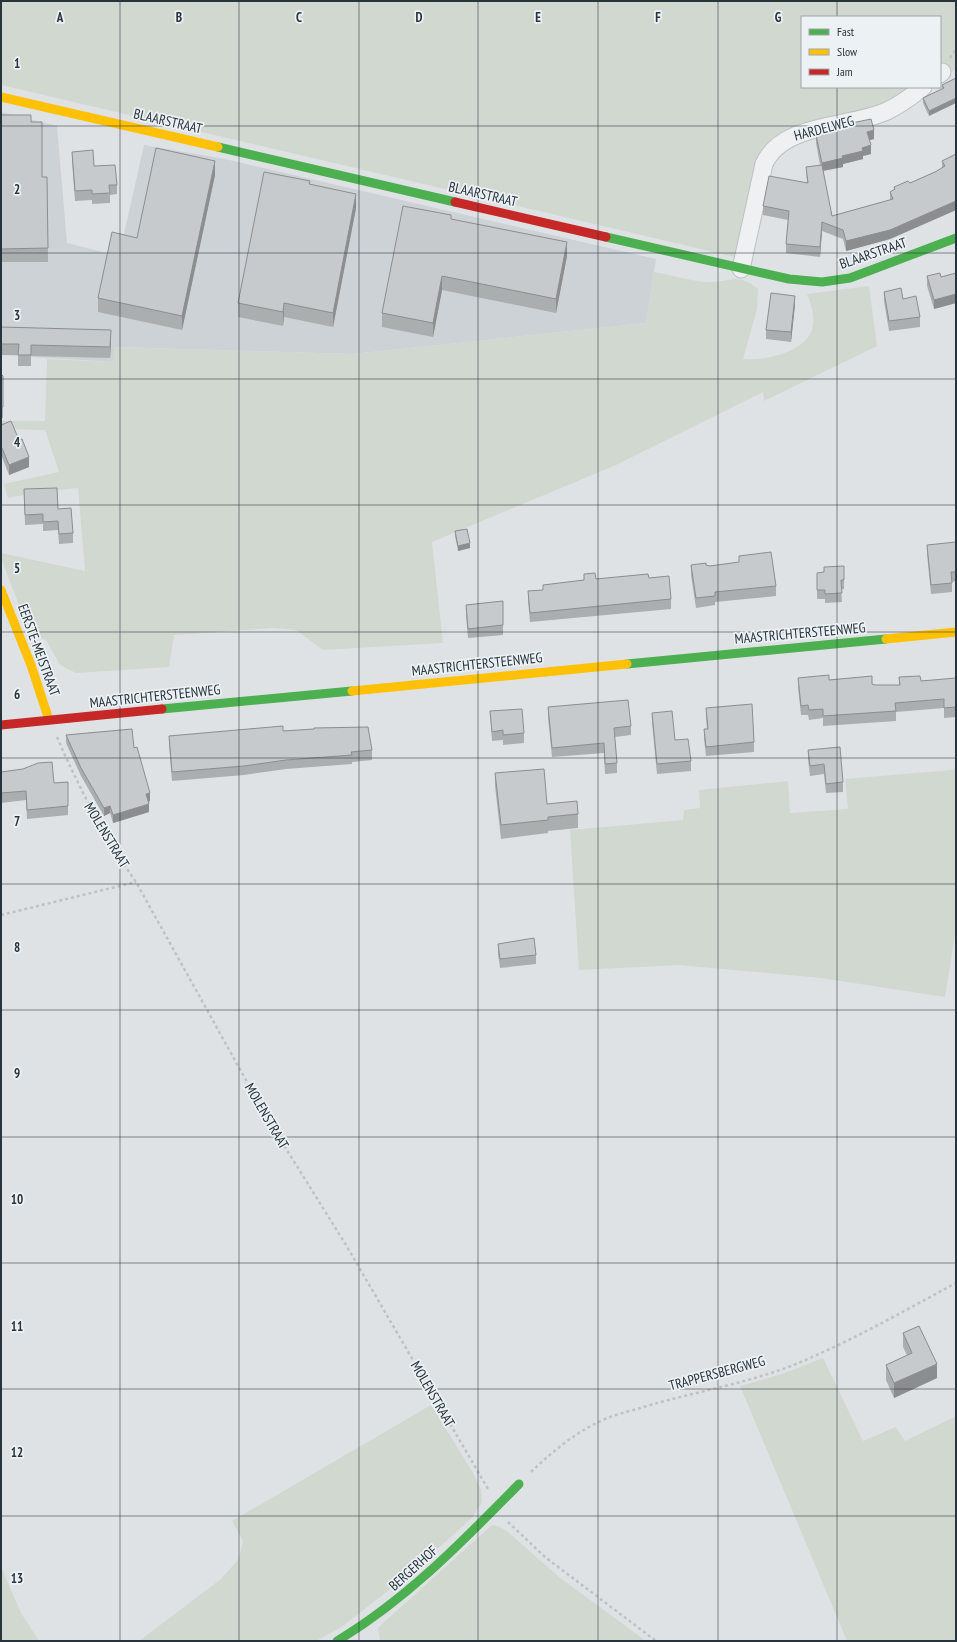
<svg xmlns="http://www.w3.org/2000/svg" width="957" height="1642" font-family="'PT Sans Narrow',sans-serif">
<style>
.built{fill:#cdd2d7}
.green{fill:#d1d8cf}
.lines{fill:none;stroke-linecap:round;stroke-linejoin:round}
.street-casing{stroke:#bdc0c2;stroke-width:19}
.path{stroke:#bec2c4;stroke-width:2.5;stroke-dasharray:3 3;stroke-linecap:butt}
.street{stroke:#eef0f1;stroke-width:17}
.fast{stroke:#4caf50;stroke-width:9}
.slow{stroke:#ffc107;stroke-width:9}
.jam{stroke:#c62828;stroke-width:9}
.wall{fill:#abaeaf}
.shaded-wall{fill:#8b8d8f}
.building{fill:#c7cacc;stroke:#8b8d8f}
.grid{fill:none;stroke:#27333d;stroke-width:1;stroke-opacity:0.55}
.labels{text-anchor:middle;stroke-width:3.5;stroke-linejoin:round;paint-order:stroke}
.street-label{font-size:14px;fill:#27333d;stroke:#ecf1f4}
.grid-label{font-size:13px;text-anchor:middle;font-weight:bold;fill:#27333d;stroke:#ecf1f4;stroke-width:3.5;stroke-linejoin:round;paint-order:stroke}
</style>
<rect width="100%" height="100%" fill="#dfe2e4"/>
<!-- built -->
<polygon class="built" points="1,112 57,126 67,243 119,256 144,145 225,159 656,259 646,323 353,354 115,347 113,362 1,355"/>
<!-- green -->
<g class="green">
<path d="M 1,1 L 956,1 L 956,69 L 942,78 L 940,75 L 940,17 L 802,17 L 802,87 L 914,87 C 905,93 894,104 884,108 C 842,122 789,114 760,152 L 738,252 L 735,257 L 1,85 Z"/>
<path d="M 654,272 C 671,275 688,280 704,282 C 728,284 736,271 758,289 L 757,309 L 743,359 C 764,361 804,353 812,330 C 816,318 811,304 807,294 L 869,286 L 877,346 L 764,401 L 763,392 L 616,465 L 432,542 L 443,643 L 323,650 L 296,630 L 273,628 L 174,635 L 169,667 L 76,673 L 60,665 L 46,640 L 30,634 L 1,558 L 1,553 L 85,571 L 78,488 L 40,492 L 8,498 L 4,484 L 59,472 L 45,430 L 1,429 L 1,421 L 45,421 L 47,359 L 113,362 L 114,347 L 353,354 L 646,323 Z"/>
<polygon points="956,767 956,929 945,997 821,978 679,965 579,970 570,830 683,820 684,810 700,808 699,790 788,781 790,813 848,809 845,779 951,770"/>
<polygon points="823,1358 863,1441 896,1427 905,1441 956,1416 956,1641 847,1641 740,1386 782,1374"/>
<polygon points="431,1405 472,1471 481,1490 482,1502 472,1518 406,1577 340,1628 316,1641 139,1641 221,1579 237,1561 241,1551 243,1541 232,1521"/>
<polygon points="492,1525 498,1526 507,1531 559,1577 646,1641 380,1641 378,1628 383,1623"/>
<polygon points="1,1567 21,1613 39,1641 1,1641"/>
</g>
<g class="lines">
<defs>
<g id="street">
<polyline points="940,74 942,72"/>
<path d="M 741,269 L 764,164 C 783,122 850,128 887,111 C 900,105 912,96 923,87"/>
</g>
</defs>
<!-- street casing -->
<use href="#street" class="street-casing"/>
<!-- path -->
<g class="path">
<polyline points="950,58 956,49"/>
<path d="M 57,737 C 79,788 104,836 136,882 L 267,1118 L 346,1245 L 488,1489"/>
<polyline points="1,915 136,882"/>
<path d="M 531,1472 C 553,1451 577,1431 605,1419 C 615,1415 626,1412 637,1409 C 688,1393 741,1385 791,1366 C 848,1343 902,1312 956,1283"/>
<polyline points="508,1522 545,1557 656,1641"/>
</g>
<!-- street -->
<use href="#street" class="street"/>
<!-- fast -->
<g class="fast">
<polyline points="218,147 455,202"/>
<polyline points="606,237 789,279 822,282 850,278 956,238"/>
<polyline points="627,664 886,639"/>
<polyline points="162,709 352,691"/>
<path d="M 337,1641 C 407,1599 462,1542 519,1484"/>
</g>
<!-- slow -->
<g class="slow">
<polyline points="1,97 218,147"/>
<polyline points="1,590 31,665 49,720"/>
<polyline points="886,639 956,632"/>
<polyline points="352,691 627,664"/>
</g>
<!-- jam -->
<g class="jam">
<polyline points="455,202 606,237"/>
<polyline points="1,725 162,709"/>
</g>
</g>
<!-- wall -->
<g class="wall">
<polygon points="956,78 929,116 923,103 923,98 942,89 942,85"/>
<polygon points="1,115 31,122 42,177 47,177 48,262 1,262"/>
<polygon points="847,124 874,139 869,140 871,154 863,156 863,159 843,164 843,167 823,171 832,216 890,200 890,192 894,190 894,187 910,183 935,172 942,168 942,161 956,154 956,210 890,239 846,251 843,239 822,231 820,257 786,253 786,244 788,220 763,215 763,206 807,183 806,167 820,165 816,143 816,135 847,127"/>
<polygon points="72,152 94,166 117,185 117,194 110,195 110,203 92,204 92,200 75,201 72,161"/>
<polygon points="215,175 182,330 98,312 98,298 137,238"/>
<polygon points="310,184 356,208 333,327 284,317 283,326 238,317 238,303"/>
<polygon points="451,219 567,256 556,313 442,290 433,337 382,327 382,313"/>
<polygon points="956,273 956,303 934,309 927,286 927,276 941,277"/>
<polygon points="884,292 920,317 920,327 889,331 884,301"/>
<polygon points="795,305 791,342 766,339 766,330"/>
<polygon points="1,327 111,342 110,358 31,356 31,366 18,366 18,355 1,355"/>
<polygon points="1,374 3,376 3,418 1,418"/>
<polygon points="1,425 29,467 9,475 2,457"/>
<polygon points="24,489 58,509 73,533 73,543 59,544 58,530 43,531 43,524 25,525"/>
<polygon points="455,531 470,548 458,551 455,536"/>
<polygon points="956,542 956,581 952,582 952,592 931,594 927,554 927,545"/>
<polygon points="739,556 776,586 776,596 715,602 715,605 696,608 691,575 691,565 706,565 710,566 739,562"/>
<polygon points="817,573 844,580 844,589 841,589 842,602 825,603 825,599 817,599"/>
<polygon points="584,574 596,579 649,578 671,599 671,609 530,622 528,601 528,591 543,590 543,585 584,580"/>
<polygon points="503,601 503,635 468,638 466,615 466,605"/>
<polygon points="899,677 921,681 956,678 956,717 944,718 944,708 896,712 896,721 823,726 823,718 809,720 808,715 801,715 798,687 798,678 829,680 872,684 875,685 899,685"/>
<polygon points="548,707 631,726 631,735 615,737 617,763 617,773 605,774 604,753 552,757 548,717"/>
<polygon points="706,708 754,742 754,752 706,756 704,739 704,729 707,729 706,717"/>
<polygon points="490,711 524,733 524,743 503,745 503,740 492,741"/>
<polygon points="652,713 675,740 691,761 691,771 657,774 652,722"/>
<polygon points="283,731 372,750 372,760 352,762 352,764 286,769 244,775 172,781 169,745 169,736"/>
<polygon points="66,735 134,748 150,801 148,802 149,812 113,823 110,813 104,816 81,776 66,743"/>
<polygon points="808,750 843,782 843,792 826,793 824,774 810,776 808,759"/>
<polygon points="1,772 54,783 68,782 68,815 27,819 26,800 1,803"/>
<polygon points="495,773 547,804 578,814 578,828 548,831 548,833 501,839 495,786"/>
<polygon points="498,944 536,955 536,964 500,968 498,954"/>
<polygon points="903,1333 937,1378 894,1398 886,1380 886,1365 907,1355 903,1347"/>
</g>
<!-- shaded-wall -->
<g class="shaded-wall">
<polygon points="956,98 956,103 929,116 929,111"/>
<polygon points="874,130 874,139 867,141 867,132"/>
<polygon points="871,145 871,154 863,156 863,159 843,164 843,167 822,171 822,163 842,156 862,148"/>
<polygon points="215,161 215,175 182,330 182,316"/>
<polygon points="356,194 356,208 333,327 333,313"/>
<polygon points="956,201 956,210 890,239 846,251 846,241"/>
<polygon points="822,222 822,231 820,257 820,247"/>
<polygon points="567,242 567,256 556,313 556,299"/>
<polygon points="442,276 442,290 433,337 433,323"/>
<polygon points="956,294 956,303 934,309 934,300"/>
<polygon points="795,296 795,305 791,342 791,332"/>
<polygon points="284,303 284,317 283,326 283,312"/>
<polygon points="111,330 111,342 110,358 110,347"/>
<polygon points="1,448 2,448 2,457 1,458"/>
<polygon points="29,457 29,467 9,475 9,465"/>
<polygon points="470,543 470,548 458,551 458,546"/>
<polygon points="150,793 150,801 146,802 146,794"/>
<polygon points="149,804 149,812 113,823 113,815"/>
<polygon points="110,806 110,813 104,816 104,808"/>
<polygon points="937,1364 937,1378 894,1398 894,1383"/>
</g>
<!-- building -->
<g class="building">
<polygon points="956,78 956,98 929,111 923,98 944,88 942,85"/>
<polygon points="1,115 31,115 31,122 42,122 42,177 47,177 48,248 1,249"/>
<polygon points="871,119 874,130 867,132 871,145 862,148 863,151 842,156 843,158 822,163 816,135 847,127 847,124"/>
<polygon points="156,148 215,161 182,316 98,298 112,232 137,238"/>
<polygon points="93,150 94,166 115,165 117,185 109,185 110,193 92,194 92,190 75,191 72,152"/>
<polygon points="956,154 956,201 890,230 846,241 843,230 822,222 820,247 786,244 789,211 763,206 769,176 808,183 806,167 822,165 832,216 893,199 890,192 895,189 894,187 908,181 910,183 935,172 945,166 942,161"/>
<polygon points="264,172 310,181 309,184 356,194 333,313 284,303 283,312 238,303"/>
<polygon points="403,206 451,215 451,219 567,242 556,299 442,276 433,323 382,313"/>
<polygon points="940,273 941,277 956,273 956,294 934,300 927,276"/>
<polygon points="901,288 903,299 916,296 920,317 889,321 884,292"/>
<polygon points="771,293 795,296 791,332 766,330"/>
<polygon points="1,327 111,330 110,347 31,345 31,355 18,355 19,344 1,344"/>
<polygon points="1,374 3,376 3,407 1,407"/>
<polygon points="11,421 19,440 22,439 29,457 9,465 2,448 1,448 1,425"/>
<polygon points="57,488 58,509 71,508 73,533 59,534 58,521 43,522 43,514 25,515 24,489"/>
<polygon points="467,529 470,543 458,546 455,531"/>
<polygon points="956,542 956,572 951,572 952,583 931,585 927,545"/>
<polygon points="771,552 776,586 715,592 715,596 696,598 691,565 706,563 706,565 710,566 739,562 739,556"/>
<polygon points="844,566 844,580 841,580 842,593 825,594 825,590 817,590 817,573 824,572 824,567"/>
<polygon points="595,573 596,579 648,574 649,578 669,576 671,599 530,613 528,591 543,590 543,585 584,580 584,574"/>
<polygon points="503,601 503,625 468,629 466,605"/>
<polygon points="829,675 829,680 872,676 872,684 875,685 900,685 899,677 920,676 921,681 956,678 956,707 944,708 944,699 895,703 896,711 823,716 823,709 809,710 808,705 801,706 798,678"/>
<polygon points="628,700 631,726 614,728 617,763 605,764 604,743 552,748 548,707"/>
<polygon points="752,704 754,742 706,747 704,729 708,729 706,708"/>
<polygon points="522,709 524,733 503,735 503,730 492,732 490,711"/>
<polygon points="672,711 675,740 688,739 691,761 657,764 652,713"/>
<polygon points="283,726 283,731 314,729 314,728 368,727 372,750 351,752 352,755 286,760 244,766 172,772 169,736"/>
<polygon points="132,729 134,748 137,747 150,793 146,794 149,804 113,815 110,806 104,808 81,768 66,735"/>
<polygon points="840,747 843,782 826,784 824,764 810,766 808,750"/>
<polygon points="52,762 54,783 68,782 68,806 27,810 26,791 1,793 1,772 23,769 38,763"/>
<polygon points="544,769 547,804 577,801 578,814 548,817 548,820 501,825 495,773"/>
<polygon points="534,938 536,955 500,959 498,944"/>
<polygon points="919,1326 937,1364 894,1383 886,1365 912,1353 903,1333"/>
</g>
<!-- grid -->
<path class="grid" d="M 120,1 L 120,1641M 239,1 L 239,1641M 359,1 L 359,1641M 478,1 L 478,1641M 598,1 L 598,1641M 718,1 L 718,1641M 837,1 L 837,17M 837,87 L 837,1641M 1,126 L 956,126M 1,253 L 956,253M 1,379 L 956,379M 1,505 L 956,505M 1,632 L 956,632M 1,758 L 956,758M 1,884 L 956,884M 1,1010 L 956,1010M 1,1137 L 956,1137M 1,1263 L 956,1263M 1,1389 L 956,1389M 1,1516 L 956,1516"/>
<g class="labels">
<!-- street labels -->
<g class="street-label">
<text transform="translate(168 121) rotate(13)" y="5">BLAARSTRAAT</text>
<text transform="translate(824 128) rotate(-15)" y="5">HARDELWEG</text>
<text transform="translate(483 194) rotate(13)" y="5">BLAARSTRAAT</text>
<text transform="translate(873 253) rotate(-19)" y="5">BLAARSTRAAT</text>
<text transform="translate(800 633) rotate(-5)" y="5">MAASTRICHTERSTEENWEG</text>
<text transform="translate(39 650) rotate(70)" y="5">EERSTE-MEISTRAAT</text>
<text transform="translate(477 664) rotate(-6)" y="5">MAASTRICHTERSTEENWEG</text>
<text transform="translate(155 696) rotate(-6)" y="5">MAASTRICHTERSTEENWEG</text>
<text transform="translate(107 835) rotate(59)" y="5">MOLENSTRAAT</text>
<text transform="translate(267 1116) rotate(60)" y="5">MOLENSTRAAT</text>
<text transform="translate(717 1373) rotate(-15)" y="5">TRAPPERSBERGWEG</text>
<text transform="translate(433 1394) rotate(60)" y="5">MOLENSTRAAT</text>
<text transform="translate(413 1568) rotate(-42)" y="5">BERGERHOF</text>
</g>
</g>
<g class="grid-label">
<text x="60" y="22">A</text>
<text x="179" y="22">B</text>
<text x="299" y="22">C</text>
<text x="419" y="22">D</text>
<text x="538" y="22">E</text>
<text x="658" y="22">F</text>
<text x="778" y="22">G</text>
<text x="17" y="68">1</text>
<text x="17" y="194">2</text>
<text x="17" y="320">3</text>
<text x="17" y="447">4</text>
<text x="17" y="573">5</text>
<text x="17" y="699">6</text>
<text x="17" y="826">7</text>
<text x="17" y="952">8</text>
<text x="17" y="1078">9</text>
<text x="17" y="1204">10</text>
<text x="17" y="1331">11</text>
<text x="17" y="1457">12</text>
<text x="17" y="1583">13</text>
</g>
<!-- border -->
<rect width="957" height="1642" fill="none" stroke="#27333d" stroke-width="4"/>
<!-- legend -->
<rect x="801" y="16" width="140" height="72" fill="#ecf1f4" stroke="#9da5ab"/>
<rect x="809" y="29" width="20" height="6" fill="#4caf50" stroke="#9da5ab"/>
<text x="837" y="36" font-size="12" fill="#27333d">Fast</text>
<rect x="809" y="49" width="20" height="6" fill="#ffc107" stroke="#9da5ab"/>
<text x="837" y="56" font-size="12" fill="#27333d">Slow</text>
<rect x="809" y="69" width="20" height="6" fill="#c62828" stroke="#9da5ab"/>
<text x="837" y="76" font-size="12" fill="#27333d">Jam</text>
</svg>
